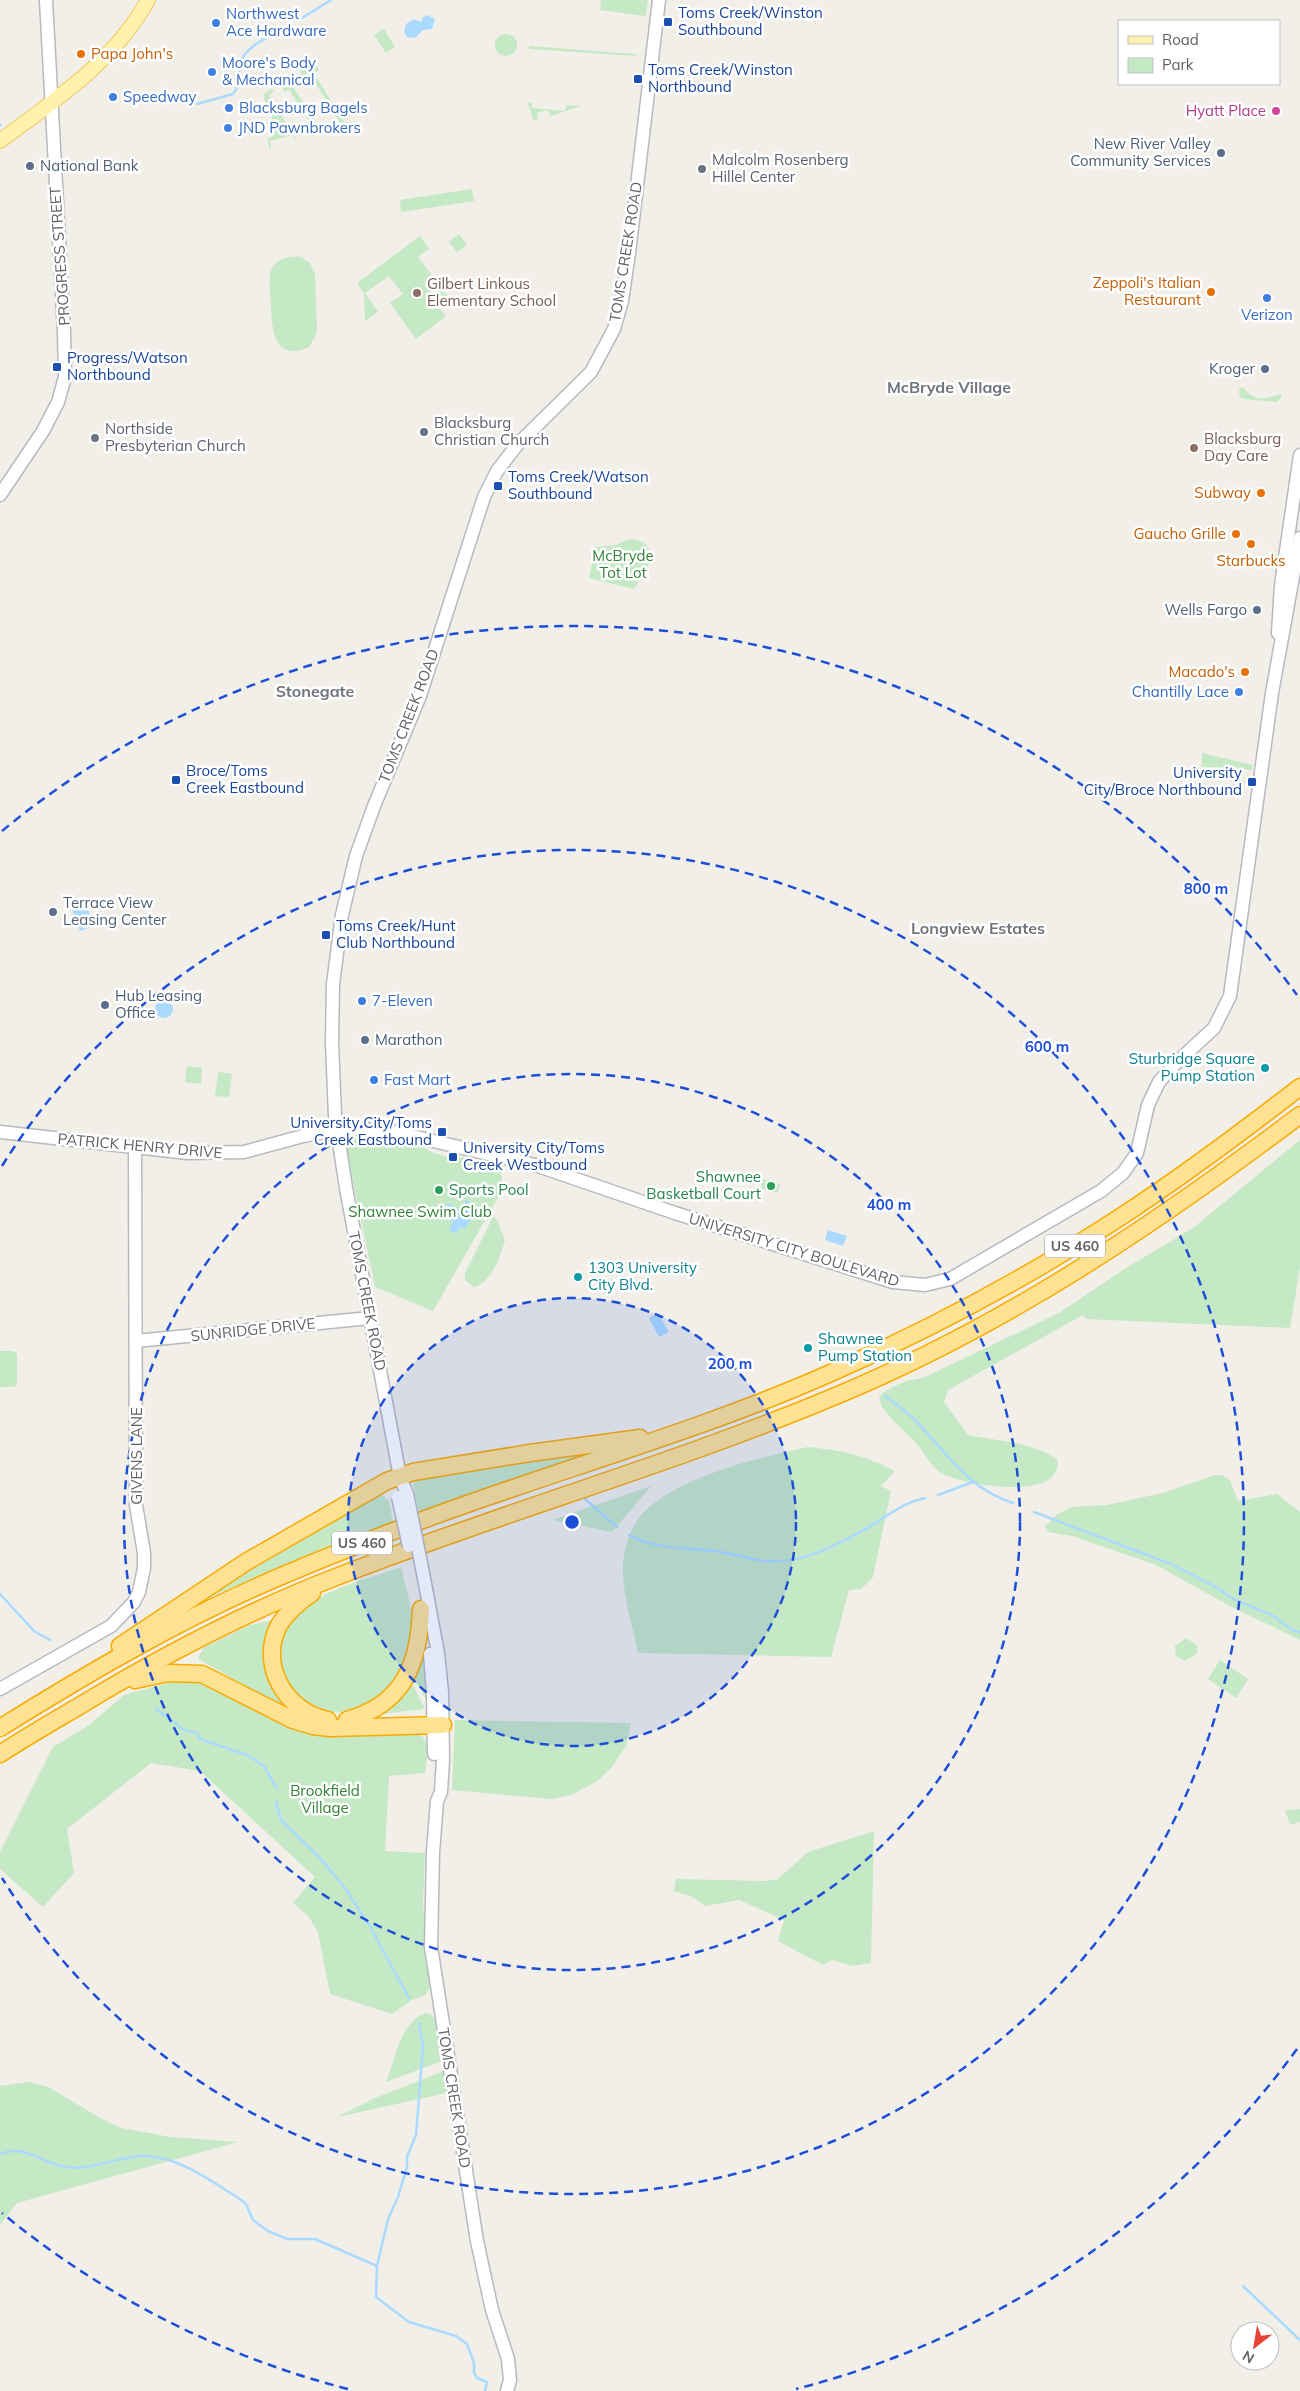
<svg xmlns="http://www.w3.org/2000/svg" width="1300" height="2391" font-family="Mulish,sans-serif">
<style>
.green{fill:#c5e8c5}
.water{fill:#aadaff}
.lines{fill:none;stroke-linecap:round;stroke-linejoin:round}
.stream{stroke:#aadaff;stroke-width:2.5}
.secondary-casing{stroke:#b6babf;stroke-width:15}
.primary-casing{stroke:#f2c960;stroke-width:16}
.highway-casing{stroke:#f9ab00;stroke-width:19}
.secondary{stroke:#fff;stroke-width:12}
.primary{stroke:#fff2af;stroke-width:14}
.highway{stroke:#fde293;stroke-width:16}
.secondary-bridge-casing{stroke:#b6babf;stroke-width:15;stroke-linecap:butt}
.secondary-bridge{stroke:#fff;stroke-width:12}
.ring{fill:none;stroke:#1d4ed8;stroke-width:2.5;stroke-dasharray:9 6}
.transit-dot{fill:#1a4fb4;stroke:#fff;stroke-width:2}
.shop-dot{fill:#3f7fe0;stroke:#fff;stroke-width:2}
.food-dot{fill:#e8710a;stroke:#fff;stroke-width:2}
.hotel-dot{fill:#d1479c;stroke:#fff;stroke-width:2}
.service-dot{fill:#5c6f8a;stroke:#fff;stroke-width:2}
.worship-dot{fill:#6b7280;stroke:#fff;stroke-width:2}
.education-dot{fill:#8d6e63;stroke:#fff;stroke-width:2}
.culture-dot{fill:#0f9aa8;stroke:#fff;stroke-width:2}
.leisure-dot{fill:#2e9e5b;stroke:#fff;stroke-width:2}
.labels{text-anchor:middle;stroke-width:5;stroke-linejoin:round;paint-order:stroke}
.shield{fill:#fff;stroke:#8f9295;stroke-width:1}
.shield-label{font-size:14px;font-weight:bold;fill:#5f6368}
.transit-label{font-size:15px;fill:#164399;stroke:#fff;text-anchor:start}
.shop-label{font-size:15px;fill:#366cbe;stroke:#fff;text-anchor:start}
.food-label{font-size:15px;fill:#c56008;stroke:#fff;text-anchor:end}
.hotel-label{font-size:15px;fill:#b23c85;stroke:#fff;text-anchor:end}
.service-label{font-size:15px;fill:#4e5e75;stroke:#fff;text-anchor:start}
.worship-label{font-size:15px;fill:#5b616d;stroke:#fff;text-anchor:start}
.street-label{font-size:15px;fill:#5f6368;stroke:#fff}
.education-label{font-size:15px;fill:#785e54;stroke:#fff;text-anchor:start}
.park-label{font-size:15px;fill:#348238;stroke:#fff}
.culture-label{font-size:15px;fill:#0d838f;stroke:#fff;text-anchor:start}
.leisure-label{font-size:15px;fill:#27864d;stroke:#fff;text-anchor:end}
.neighbourhood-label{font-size:16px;font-weight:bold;fill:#70757a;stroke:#fff}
.centre{fill:#1d4ed8;stroke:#fff;stroke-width:2.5}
.ring-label{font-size:15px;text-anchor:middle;font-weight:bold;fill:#1d4ed8;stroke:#fff;stroke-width:5;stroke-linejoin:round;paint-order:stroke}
</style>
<rect width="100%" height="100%" fill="#f1efe8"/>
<!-- green -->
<g class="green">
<polygon points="601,0 648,0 646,16 600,10"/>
<polygon points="384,29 395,47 386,53 374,35"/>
<circle cx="506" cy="45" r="11"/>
<polygon points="529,46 635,54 636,56 529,49"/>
<polygon points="314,62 319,70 314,74 345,123 351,121 351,124 336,129 335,126 340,122 311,76 305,79 300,71"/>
<polygon points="293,76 298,84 293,87 321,130 326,128 327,131 312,136 311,134 315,131 289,89 285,92 280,84"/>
<polygon points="272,89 274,91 269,95 296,139 303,137 295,140 293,135 270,141 271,148 269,149 268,138 273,137 271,105 265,105 264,94"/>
<polygon points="529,102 532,103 532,108 565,111 567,105 581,106 551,116 548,110 537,113 538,119 534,121 528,104"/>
<polygon points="472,189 474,201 401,212 400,200"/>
<polygon points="459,234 467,245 457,252 449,242"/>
<polygon points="420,236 429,249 418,257 449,298 438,307 446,316 416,339 390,303 403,294 389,276 365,293 378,312 365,321 364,293 357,283"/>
<path d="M 301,257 L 310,263 L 315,274 L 317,333 L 309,347 C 273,363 272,328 271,305 C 271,293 266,273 275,264 C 282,257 292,256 301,257 Z"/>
<path d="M 1241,387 C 1246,389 1246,392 1251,395 C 1261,402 1270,397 1280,394 L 1282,397 L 1277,402 L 1244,399 L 1240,397 L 1239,391 Z"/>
<path d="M 627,540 C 634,539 641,540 646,545 C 658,559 641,577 634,589 L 589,578 L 596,547 L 616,545 Z"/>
<polygon points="1202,753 1253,765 1252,770 1202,767"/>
<polygon points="187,1066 202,1068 201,1084 185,1082"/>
<polygon points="218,1072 232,1074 229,1097 215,1096"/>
<polygon points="355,1138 421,1146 431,1152 452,1158 467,1157 500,1165 503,1189 433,1311 375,1287 349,1163 347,1145"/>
<path d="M 1300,1140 L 1300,1267 L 1290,1328 L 1086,1319 L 1083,1315 L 948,1390 L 944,1402 L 968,1435 C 998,1441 1032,1442 1057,1459 C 1065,1503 963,1485 941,1473 C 930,1466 925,1453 916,1443 C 905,1431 892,1421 882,1407 L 879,1396 C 894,1385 905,1380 923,1378 L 1059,1313 L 1126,1268 L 1193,1228 Z"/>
<polygon points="763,1179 780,1184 778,1193 761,1188"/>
<path d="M 493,1217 L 497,1220 L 505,1240 C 500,1257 492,1282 474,1287 L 465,1280 L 465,1273 Z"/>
<polygon points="0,1351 13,1351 17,1354 17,1384 14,1387 0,1387"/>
<path d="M 808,1447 C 845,1451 861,1454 895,1471 L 881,1486 L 891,1491 L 873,1577 L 861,1589 L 849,1590 L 831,1657 L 638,1653 C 633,1627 624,1600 623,1574 C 622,1555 629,1527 643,1513 C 680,1476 757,1458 808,1447 Z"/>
<polygon points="595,1451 419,1512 413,1485 416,1480 508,1463"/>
<polygon points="1215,1475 1222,1475 1230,1480 1238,1501 1277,1494 1300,1512 1300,1640 1230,1606 1156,1565 1072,1536 1048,1532 1045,1526 1058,1514 1072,1507 1107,1505 1163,1493"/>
<polygon points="651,1486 612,1532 552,1520"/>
<polygon points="382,1495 389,1501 393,1523 324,1548 196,1603 375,1496"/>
<path d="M 401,1567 C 405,1586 414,1613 413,1631 C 413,1651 401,1675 387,1689 C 318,1758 233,1656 309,1604 C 335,1586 371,1578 401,1567 Z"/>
<path d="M 274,1620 C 264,1662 259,1675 289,1710 L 198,1659 L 203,1648 L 250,1625 Z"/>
<polygon points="1186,1638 1197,1645 1197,1653 1185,1661 1176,1656 1175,1646"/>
<polygon points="422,1650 428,1703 413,1677"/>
<polygon points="1220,1660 1248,1679 1236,1698 1208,1679"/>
<path d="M 186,1678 C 213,1687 238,1698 263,1711 C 271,1715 277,1722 285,1726 C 326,1744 371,1734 413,1729 C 432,1738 427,1755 425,1773 L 389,1776 L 385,1851 L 425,1853 L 423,1903 L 430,1988 L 425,1995 L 412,2000 L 392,2014 L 330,1994 L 318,1932 L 309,1917 L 293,1903 L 315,1877 L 200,1771 L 151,1763 L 67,1829 L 74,1873 L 43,1907 L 0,1869 L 0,1852 L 53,1747 L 89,1725 L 124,1695 Z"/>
<polygon points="411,1681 425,1709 373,1715"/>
<polygon points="455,1720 631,1723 626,1746 611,1768 596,1782 571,1795 551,1799 452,1790"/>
<polygon points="1300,1809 1300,1822 1290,1825 1285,1810"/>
<polygon points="874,1831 871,1963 852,1966 832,1960 823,1965 778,1941 784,1920 739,1900 705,1906 693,1897 674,1891 676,1879 767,1881 778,1879 808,1852"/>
<path d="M 425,2013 L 430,2014 L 435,2019 L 442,2061 L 386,2082 C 396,2059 399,2024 425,2013 Z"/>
<polygon points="444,2071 447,2093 337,2117 375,2098"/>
<polygon points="29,2082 48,2087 102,2119 121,2128 170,2137 238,2142 17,2203 0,2225 0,2086"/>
</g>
<!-- water -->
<g class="water">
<polygon points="427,15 435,19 432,29 423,30 415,38 407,37 404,32 406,24 414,19 421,22 423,17"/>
<polygon points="84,899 94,926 80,931 70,904"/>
<circle cx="164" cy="1009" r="9"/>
<polygon points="466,1200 478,1207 465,1229 460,1227 456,1234 449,1230 453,1222 441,1215 448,1203 460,1210"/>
<polygon points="828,1230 847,1236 843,1246 825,1240"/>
<polygon points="658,1313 669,1332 659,1337 649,1318"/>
</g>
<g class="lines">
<!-- stream -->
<g class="stream">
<polyline points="302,18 331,0"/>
<path d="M 197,104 L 233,94 C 241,84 238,75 240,64 C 244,46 273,35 287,27"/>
<polyline points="0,125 1,125"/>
<path d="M 885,1396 C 895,1404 906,1411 915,1420 C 946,1452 968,1489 1013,1503"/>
<polyline points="938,1495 973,1482"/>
<polyline points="585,1499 617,1527"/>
<polyline points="1034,1512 1171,1564 1216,1587 1233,1599 1272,1615 1292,1630 1300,1632"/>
<path d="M 629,1535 C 653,1549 688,1548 715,1551 C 731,1553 747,1559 764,1561 C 802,1565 839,1544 871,1526 C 889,1515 902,1503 925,1498"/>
<polyline points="0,1594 34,1631 50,1640"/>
<polyline points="156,1709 184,1730 197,1733 200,1739 247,1755 264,1766 277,1789"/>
<polyline points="276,1802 281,1820 320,1858 345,1888 369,1925 409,1998"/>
<polyline points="419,2024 423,2046 416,2135 407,2157 407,2167 398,2197 388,2219 377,2266 376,2297 409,2322 456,2336 467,2344 474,2363 474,2373 477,2378 487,2382 485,2391"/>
<path d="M 0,2154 C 23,2144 39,2161 61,2166 C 89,2173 116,2156 144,2156 C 179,2156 212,2182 240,2199 L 246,2204 L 253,2220 L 268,2231 L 287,2239 L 315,2239 L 377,2266"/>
<polyline points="1243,2286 1300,2340"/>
</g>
<defs>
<g id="secondary">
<polyline points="0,495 43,431 58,402 65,377 64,332 46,0"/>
<polyline points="1278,633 1281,585 1300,455"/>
<polyline points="0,1132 188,1153 244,1152 303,1136 345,1128 391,1131 535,1165 675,1213 893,1282 925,1285 950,1279 1101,1191 1123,1173 1137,1153 1148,1105 1159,1082 1175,1064 1214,1028 1230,996 1272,693 1300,538"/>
<polyline points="136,1341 370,1318"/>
<polyline points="407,1494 400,1477 346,1188 335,1116 332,1042 333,984 342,915 356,856 374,806 420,696 484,497 497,471 517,445 591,372 614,329 622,301 629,253 659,0"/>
<polyline points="423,1573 438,1653 442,1692 443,1760 441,1792 437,1801 433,1852 431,1947 477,2241 492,2310 508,2359 510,2380 507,2391"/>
<polyline points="430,1654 433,1692 434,1754"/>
<polyline points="0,1689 111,1626 134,1602 139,1592 144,1568 144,1553 136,1505 135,1147"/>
</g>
<path id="primary" d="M 0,141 C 55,100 114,62 148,0"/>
<g id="highway">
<path d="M 312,1593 C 300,1601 287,1612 279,1625 C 258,1665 286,1712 328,1720"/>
<polyline points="120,1646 246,1562 387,1481 413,1472 530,1453 640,1438"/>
<polyline points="135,1680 168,1673 202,1674 293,1720 313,1726 330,1728 443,1725"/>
<path d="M 347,1720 C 404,1704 419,1664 421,1609"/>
<path d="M 0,1728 C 85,1675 172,1624 263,1584 C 312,1562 362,1543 412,1524 C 552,1471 696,1433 833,1372 C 933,1328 1030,1276 1122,1216 C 1183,1176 1242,1132 1300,1087"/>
<path d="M 0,1754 C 26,1737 54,1721 81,1705 C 162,1656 248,1611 336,1577 C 502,1512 674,1464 838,1395 C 1006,1325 1156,1224 1300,1115"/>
</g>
</defs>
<!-- secondary casing -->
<use href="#secondary" class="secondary-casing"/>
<!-- primary casing -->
<use href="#primary" class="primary-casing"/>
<!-- highway casing -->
<use href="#highway" class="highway-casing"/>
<!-- secondary -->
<use href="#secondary" class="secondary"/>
<!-- primary -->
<use href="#primary" class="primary"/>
<!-- highway -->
<use href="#highway" class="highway"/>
<defs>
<g id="secondary-bridge">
<polyline points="407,1494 423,1573"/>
<polyline points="398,1497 409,1546"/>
</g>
</defs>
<!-- secondary-bridge casing -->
<use href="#secondary-bridge" class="secondary-bridge-casing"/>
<!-- secondary-bridge -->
<use href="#secondary-bridge" class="secondary-bridge"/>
</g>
<!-- distance rings -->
<circle cx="572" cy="1522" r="224" fill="#1d4ed8" fill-opacity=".12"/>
<g class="ring">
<circle cx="572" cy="1522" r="224"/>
<circle cx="572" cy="1522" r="448"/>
<path d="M2 1166A672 672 0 1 1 2 1878"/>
<path d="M1297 2049A896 896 0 0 1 796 2389M348 2389A896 896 0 0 1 2 2213M2 831A896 896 0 0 1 1297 995"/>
</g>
<!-- markers -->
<g class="transit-dot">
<rect x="663" y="17" width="10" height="10" rx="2.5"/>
<rect x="633" y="74" width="10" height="10" rx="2.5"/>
<rect x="52" y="362" width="10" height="10" rx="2.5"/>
<rect x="493" y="481" width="10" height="10" rx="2.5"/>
<rect x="171" y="775" width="10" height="10" rx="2.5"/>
<rect x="1247" y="777" width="10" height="10" rx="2.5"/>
<rect x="321" y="930" width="10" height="10" rx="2.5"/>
<rect x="437" y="1127" width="10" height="10" rx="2.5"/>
<rect x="448" y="1152" width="10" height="10" rx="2.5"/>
</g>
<g class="shop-dot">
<circle cx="216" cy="23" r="5"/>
<circle cx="212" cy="72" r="5"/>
<circle cx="113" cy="97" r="5"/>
<circle cx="229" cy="108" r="5"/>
<circle cx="228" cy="128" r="5"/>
<circle cx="1267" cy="298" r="5"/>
<circle cx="1239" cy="692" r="5"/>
<circle cx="362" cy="1001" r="5"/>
<circle cx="374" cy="1080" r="5"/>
</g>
<g class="food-dot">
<circle cx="81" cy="54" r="5"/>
<circle cx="1211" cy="292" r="5"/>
<circle cx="1261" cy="493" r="5"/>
<circle cx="1236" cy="534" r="5"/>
<circle cx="1251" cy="544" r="5"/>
<circle cx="1245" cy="672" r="5"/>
</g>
<circle class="hotel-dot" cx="1276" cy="111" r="5"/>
<g class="service-dot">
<circle cx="1221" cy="153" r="5"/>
<circle cx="30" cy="166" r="5"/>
<circle cx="1265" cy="369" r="5"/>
<circle cx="1257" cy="610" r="5"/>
<circle cx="53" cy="912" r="5"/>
<circle cx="105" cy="1005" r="5"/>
<circle cx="365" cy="1040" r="5"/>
</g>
<g class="worship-dot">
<circle cx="702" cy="169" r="5"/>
<circle cx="424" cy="432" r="5"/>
<circle cx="95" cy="438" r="5"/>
</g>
<g class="education-dot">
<circle cx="417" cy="293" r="5"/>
<circle cx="1194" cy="448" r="5"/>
</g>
<g class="culture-dot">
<circle cx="1265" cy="1068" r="5"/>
<circle cx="578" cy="1277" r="5"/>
<circle cx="808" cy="1348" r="5"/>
</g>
<g class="leisure-dot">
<circle cx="771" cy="1186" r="5"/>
<circle cx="439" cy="1190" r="5"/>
</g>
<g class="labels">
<!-- shield labels -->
<g class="shield">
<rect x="1045" y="1234.5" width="60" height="23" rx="4"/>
<rect x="332" y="1531.5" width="60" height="23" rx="4"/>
</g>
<g class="shield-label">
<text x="1075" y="1251">US 460</text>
<text x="362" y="1548">US 460</text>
</g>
<!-- transit labels -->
<g class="transit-label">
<text x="678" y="18">Toms Creek/Winston<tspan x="678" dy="17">Southbound</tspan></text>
<text x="648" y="75">Toms Creek/Winston<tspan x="648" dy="17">Northbound</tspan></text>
<text x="67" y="363">Progress/Watson<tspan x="67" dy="17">Northbound</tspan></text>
<text x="508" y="482">Toms Creek/Watson<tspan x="508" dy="17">Southbound</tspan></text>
<text x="186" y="776">Broce/Toms<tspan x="186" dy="17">Creek Eastbound</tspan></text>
<text x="1242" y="778" text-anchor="end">University<tspan x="1242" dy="17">City/Broce Northbound</tspan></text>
<text x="336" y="931">Toms Creek/Hunt<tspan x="336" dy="17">Club Northbound</tspan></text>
<text x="432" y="1128" text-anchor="end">University City/Toms<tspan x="432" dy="17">Creek Eastbound</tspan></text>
<text x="463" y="1153">University City/Toms<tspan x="463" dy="17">Creek Westbound</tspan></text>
</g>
<!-- shop labels -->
<g class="shop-label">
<text x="226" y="19">Northwest<tspan x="226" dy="17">Ace Hardware</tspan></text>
<text x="222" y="68">Moore's Body<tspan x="222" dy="17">&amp; Mechanical</tspan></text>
<text x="123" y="102">Speedway</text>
<text x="239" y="113">Blacksburg Bagels</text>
<text x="238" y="133">JND Pawnbrokers</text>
<text x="1267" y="320" text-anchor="middle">Verizon</text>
<text x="1229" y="697" text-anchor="end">Chantilly Lace</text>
<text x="372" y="1006">7-Eleven</text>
<text x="384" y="1085">Fast Mart</text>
</g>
<!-- food labels -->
<g class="food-label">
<text x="91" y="59" text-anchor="start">Papa John's</text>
<text x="1201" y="288">Zeppoli's Italian<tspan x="1201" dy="17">Restaurant</tspan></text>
<text x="1251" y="498">Subway</text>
<text x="1226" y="539">Gaucho Grille</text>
<text x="1251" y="566" text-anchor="middle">Starbucks</text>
<text x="1235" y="677">Macado's</text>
</g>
<!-- hotel labels -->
<g class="hotel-label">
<text x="1266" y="116">Hyatt Place</text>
</g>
<!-- service labels -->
<g class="service-label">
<text x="1211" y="149" text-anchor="end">New River Valley<tspan x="1211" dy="17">Community Services</tspan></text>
<text x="40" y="171">National Bank</text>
<text x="1255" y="374" text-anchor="end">Kroger</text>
<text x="1247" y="615" text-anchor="end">Wells Fargo</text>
<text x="63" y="908">Terrace View<tspan x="63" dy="17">Leasing Center</tspan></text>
<text x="115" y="1001">Hub Leasing<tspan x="115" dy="17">Office</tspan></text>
<text x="375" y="1045">Marathon</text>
</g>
<!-- worship labels -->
<g class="worship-label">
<text x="712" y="165">Malcolm Rosenberg<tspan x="712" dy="17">Hillel Center</tspan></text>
<text x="434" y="428">Blacksburg<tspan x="434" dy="17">Christian Church</tspan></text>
<text x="105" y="434">Northside<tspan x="105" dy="17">Presbyterian Church</tspan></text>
</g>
<!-- street labels -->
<g class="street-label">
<text transform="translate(626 252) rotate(-81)" y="5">TOMS CREEK ROAD</text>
<text transform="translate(60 256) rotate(-94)" y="5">PROGRESS STREET</text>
<text transform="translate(409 716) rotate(-69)" y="5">TOMS CREEK ROAD</text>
<text transform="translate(140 1146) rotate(5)" y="5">PATRICK HENRY DRIVE</text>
<text transform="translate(794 1250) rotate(17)" y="5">UNIVERSITY CITY BOULEVARD</text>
<text transform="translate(367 1301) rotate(79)" y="5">TOMS CREEK ROAD</text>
<text transform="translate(253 1330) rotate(-6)" y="5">SUNRIDGE DRIVE</text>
<text transform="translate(137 1456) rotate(-90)" y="5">GIVENS LANE</text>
<text transform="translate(454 2098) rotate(81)" y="5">TOMS CREEK ROAD</text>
</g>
<!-- education labels -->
<g class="education-label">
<text x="427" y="289">Gilbert Linkous<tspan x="427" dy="17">Elementary School</tspan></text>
<text x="1204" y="444">Blacksburg<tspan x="1204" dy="17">Day Care</tspan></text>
</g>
<!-- park labels -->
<g class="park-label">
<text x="623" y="561">McBryde<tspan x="623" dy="17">Tot Lot</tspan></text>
<text x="420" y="1217">Shawnee Swim Club</text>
<text x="325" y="1796">Brookfield<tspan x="325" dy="17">Village</tspan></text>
</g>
<!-- culture labels -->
<g class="culture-label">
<text x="1255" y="1064" text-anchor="end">Sturbridge Square<tspan x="1255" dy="17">Pump Station</tspan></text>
<text x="588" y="1273">1303 University<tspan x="588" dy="17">City Blvd.</tspan></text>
<text x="818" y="1344">Shawnee<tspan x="818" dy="17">Pump Station</tspan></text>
</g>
<!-- leisure labels -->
<g class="leisure-label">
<text x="761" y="1182">Shawnee<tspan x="761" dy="17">Basketball Court</tspan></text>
<text x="449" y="1195" text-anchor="start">Sports Pool</text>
</g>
<!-- neighbourhood labels -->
<g class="neighbourhood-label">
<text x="949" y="393">McBryde Village</text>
<text x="315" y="697">Stonegate</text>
<text x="978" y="934">Longview Estates</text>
</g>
</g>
<circle cx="572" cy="1522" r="8" class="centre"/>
<g class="ring-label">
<text x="1206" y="894">800 m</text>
<text x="1047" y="1052">600 m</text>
<text x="889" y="1210">400 m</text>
<text x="730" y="1369">200 m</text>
</g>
<!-- legend -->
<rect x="1118" y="20" width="162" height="65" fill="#ffffff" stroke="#bfc1c3"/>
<rect x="1128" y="36" width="25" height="8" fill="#fff2af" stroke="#bfc1c3"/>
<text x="1162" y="45" font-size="15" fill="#5f6368">Road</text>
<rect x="1128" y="58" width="25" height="15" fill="#c5e8c5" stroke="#bfc1c3"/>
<text x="1162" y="70" font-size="15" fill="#5f6368">Park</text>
<!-- north arrow -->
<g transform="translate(1255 2346) rotate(211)"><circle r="24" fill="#ffffff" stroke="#bfc1c3"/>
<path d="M0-4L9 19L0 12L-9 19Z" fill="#ea4335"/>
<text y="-8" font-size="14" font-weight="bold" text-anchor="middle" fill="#5f6368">N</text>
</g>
</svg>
